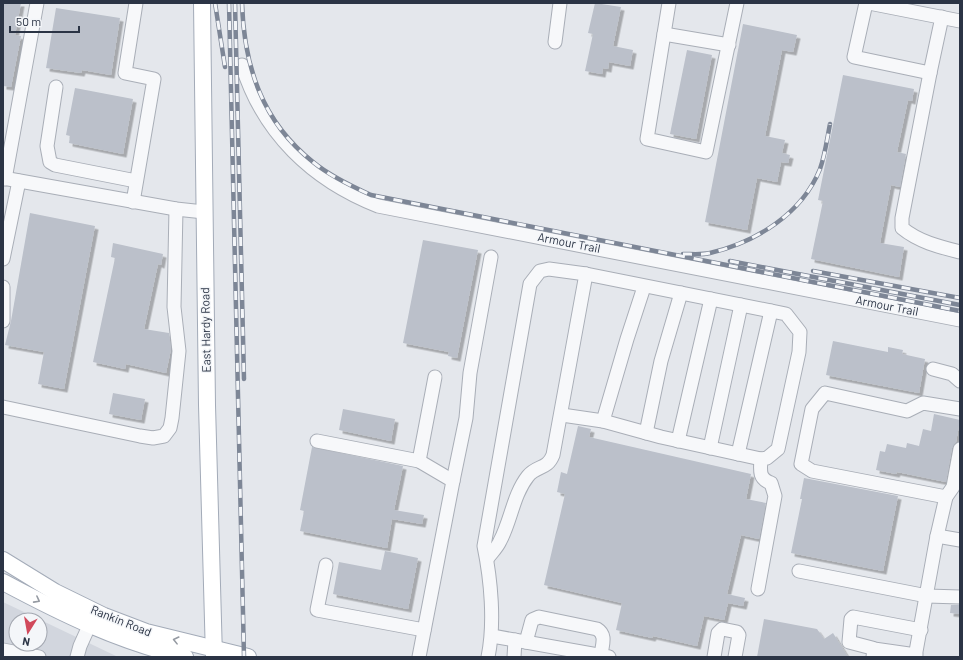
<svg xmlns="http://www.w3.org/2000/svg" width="963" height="660" font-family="Barlow,sans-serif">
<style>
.built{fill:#d2d6de;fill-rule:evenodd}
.building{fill:#bbc0ca;filter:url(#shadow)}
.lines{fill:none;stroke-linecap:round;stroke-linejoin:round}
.minor-casing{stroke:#a9aeb7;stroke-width:15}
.major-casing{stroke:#a3abb8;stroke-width:18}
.minor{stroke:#f7f8fa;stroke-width:13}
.major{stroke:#fff;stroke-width:16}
.rail-casing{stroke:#7d8696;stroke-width:4.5}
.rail{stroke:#f4f6f9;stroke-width:3;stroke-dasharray:9;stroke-linecap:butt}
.oneway{stroke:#959aa2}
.labels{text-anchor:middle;stroke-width:3;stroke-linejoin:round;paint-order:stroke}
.street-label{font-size:12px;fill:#2b3445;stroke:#f4f6f9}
</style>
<defs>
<filter id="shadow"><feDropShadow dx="3.5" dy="3.5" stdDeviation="0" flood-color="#0004"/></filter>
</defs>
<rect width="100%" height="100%" fill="#e4e7ec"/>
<!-- built -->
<path class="built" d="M 3,602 L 116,656 L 119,657 L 3,657 ZM 16,620 L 40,620 L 40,644 L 16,644 Z"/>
<!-- building -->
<g class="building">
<polygon points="3,3 21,3 15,35 21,36 11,87 3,86"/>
<polygon points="595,3 621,7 613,46 633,50 630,66 609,62 608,69 603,68 602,74 585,71 593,34 588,33"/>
<polygon points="56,8 120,18 111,75 82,70 81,73 46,68"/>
<polygon points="743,24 797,35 793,52 782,50 765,136 785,140 782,153 790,155 788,163 781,162 777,182 757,178 747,230 705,222"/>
<polygon points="687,50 712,55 696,139 670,134"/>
<polygon points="843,75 914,89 912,101 908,100 897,152 906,154 900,187 891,185 880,243 904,247 899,277 811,259 823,201 818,200"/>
<polygon points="75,88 133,99 123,154 69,143 70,136 66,135"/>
<polygon points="30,213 95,226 64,389 38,384 44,352 5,345 11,321"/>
<polygon points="423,240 478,250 457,358 448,356 449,352 403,343"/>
<polygon points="113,243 163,254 161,265 158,264 144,329 169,333 171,349 166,373 126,364 125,369 93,362 115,258 111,257"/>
<polygon points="833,341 888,352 888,347 903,350 902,354 925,359 919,393 826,375"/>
<polygon points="113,393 145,399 141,420 109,414"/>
<polygon points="343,409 395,419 391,441 339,430"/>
<polygon points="934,414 960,420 956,442 952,448 946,482 897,472 896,474 876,470 880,451 885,452 887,444 906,448 907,443 919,446 923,429 931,431"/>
<polygon points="578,426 591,429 589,437 751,474 746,499 766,503 759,539 741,535 727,594 745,598 743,606 728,603 724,620 704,616 697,646 653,636 652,638 616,630 622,603 544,585 565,494 557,492 561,472 567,474"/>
<polygon points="312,447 403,466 394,510 424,515 422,524 392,519 387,548 300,531 304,511 300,510"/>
<polygon points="804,478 898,496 883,571 791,553 802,499 800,499"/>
<polygon points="385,551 418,558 408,609 333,594 339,562 381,570"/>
<polygon points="951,605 960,605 960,614 950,613"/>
<polygon points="764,619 817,629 824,639 833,633 848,657 757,657"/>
</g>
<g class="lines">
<defs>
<g id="minor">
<polyline points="669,3 647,139 706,152 737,3"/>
<polyline points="866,3 854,57 930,73 942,17"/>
<polyline points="869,3 960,21"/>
<polyline points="664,34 729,45"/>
<polyline points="555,42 560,3"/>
<path d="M 242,65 C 263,133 312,180 378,206 L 960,320"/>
<path d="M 930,73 L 902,218 L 902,228 C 919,242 940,247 960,252"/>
<polyline points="56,87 47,146 50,162 55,165 136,181"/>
<polyline points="3,178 176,209 204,212"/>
<polyline points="5,179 37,3"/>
<polyline points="133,202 154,79 125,73 136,3"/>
<polyline points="3,259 19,181"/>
<polyline points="3,287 3,321"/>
<polyline points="644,287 627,339 603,421 661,437 761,459"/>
<polyline points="933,369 952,374 960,381"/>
<polyline points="3,407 140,436 153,438 164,436 170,428 172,418 179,351 174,307 176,209"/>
<polyline points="562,415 603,421"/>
<polyline points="646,433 661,361 681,293"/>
<polyline points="317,441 419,461 453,481 419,657"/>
<polyline points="678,441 711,299"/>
<polyline points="710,448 741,305"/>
<polyline points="738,454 771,311"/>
<polyline points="419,461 435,377"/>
<polyline points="453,481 466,418 470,373 491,257"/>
<polyline points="946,497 812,471 801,464 812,409 825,393 907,411 923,403 960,409"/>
<polyline points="937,536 960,540"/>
<path d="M 487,559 C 491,553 497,548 500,541 C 511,521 513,495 528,476 C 537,465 547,470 553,455 L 586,274"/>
<polyline points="326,565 317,610 424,630"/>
<polyline points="799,571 927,596 960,597"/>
<polyline points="492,636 609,657"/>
<path d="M 526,642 L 532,620 L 539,617 L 597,629 C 607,635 602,645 601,655"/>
<polyline points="874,649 916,655"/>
<polyline points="3,650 39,657"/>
<polyline points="77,657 80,646 89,626"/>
<path d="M 488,657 C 495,623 491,580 484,546 L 530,284 L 540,271 L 549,269 L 586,274 L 786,314 L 800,332 L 799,352 L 778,449 L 767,458 L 761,459 C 760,471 759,479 771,483 L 775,496 L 758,589"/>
<polyline points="514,657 515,640"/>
<polyline points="714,657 718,633 722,629 737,632 739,635 735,657"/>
<polyline points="873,657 874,649 872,648 849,642 851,619 853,617 921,630"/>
<polyline points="915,657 937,536 946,497 953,487 960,449"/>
</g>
<g id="major">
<polyline points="202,3 207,405 214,657"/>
<polyline points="3,560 55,592 104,616 146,632 248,657"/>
<path d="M 3,582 C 63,614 118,641 185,657"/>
</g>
</defs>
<!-- minor casing -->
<use href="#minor" class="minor-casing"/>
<!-- major casing -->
<use href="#major" class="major-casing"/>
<!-- minor -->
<use href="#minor" class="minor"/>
<!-- major -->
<use href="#major" class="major"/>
<defs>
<g id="rail">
<polyline points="215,3 225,67"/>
<polyline points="229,3 244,657"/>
<polyline points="235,3 244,379"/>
<path d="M 242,3 C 244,66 262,122 313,162 C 330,176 351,186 371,195 L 960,311"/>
<path d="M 683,254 C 692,254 702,255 710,253 C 756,242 802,214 820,169 C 825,155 827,139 830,124"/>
<polyline points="730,261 960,305"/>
<polyline points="813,271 960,298"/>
</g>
</defs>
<!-- rail casing -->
<use href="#rail" class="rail-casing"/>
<!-- rail -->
<use href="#rail" class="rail"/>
</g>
<!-- one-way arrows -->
<defs><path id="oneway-chevron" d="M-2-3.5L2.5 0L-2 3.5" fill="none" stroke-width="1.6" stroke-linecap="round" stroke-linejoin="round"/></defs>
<g class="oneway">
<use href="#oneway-chevron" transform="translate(37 600) rotate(28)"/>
<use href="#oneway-chevron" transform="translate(176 640) rotate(-166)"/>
</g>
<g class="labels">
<!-- street labels -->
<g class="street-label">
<text transform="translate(569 243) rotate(11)" y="4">Armour Trail</text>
<text transform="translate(887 306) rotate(11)" y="4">Armour Trail</text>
<text transform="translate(206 330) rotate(-91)" y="4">East Hardy Road</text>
<text transform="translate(121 621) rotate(22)" y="4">Rankin Road</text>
</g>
</g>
<!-- border -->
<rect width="963" height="660" fill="none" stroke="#2b3445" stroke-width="8"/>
<!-- north arrow -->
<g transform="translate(28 632) rotate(191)"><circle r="19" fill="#f4f6f9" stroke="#a4a8b1"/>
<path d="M0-3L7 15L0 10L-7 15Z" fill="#d1495b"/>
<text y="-6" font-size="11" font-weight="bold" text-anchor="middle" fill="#2b3445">N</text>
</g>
<!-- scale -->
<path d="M10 26v6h69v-6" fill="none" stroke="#2b3445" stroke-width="2"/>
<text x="16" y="26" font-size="12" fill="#2b3445" stroke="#f4f6f9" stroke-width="3" paint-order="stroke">50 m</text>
</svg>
